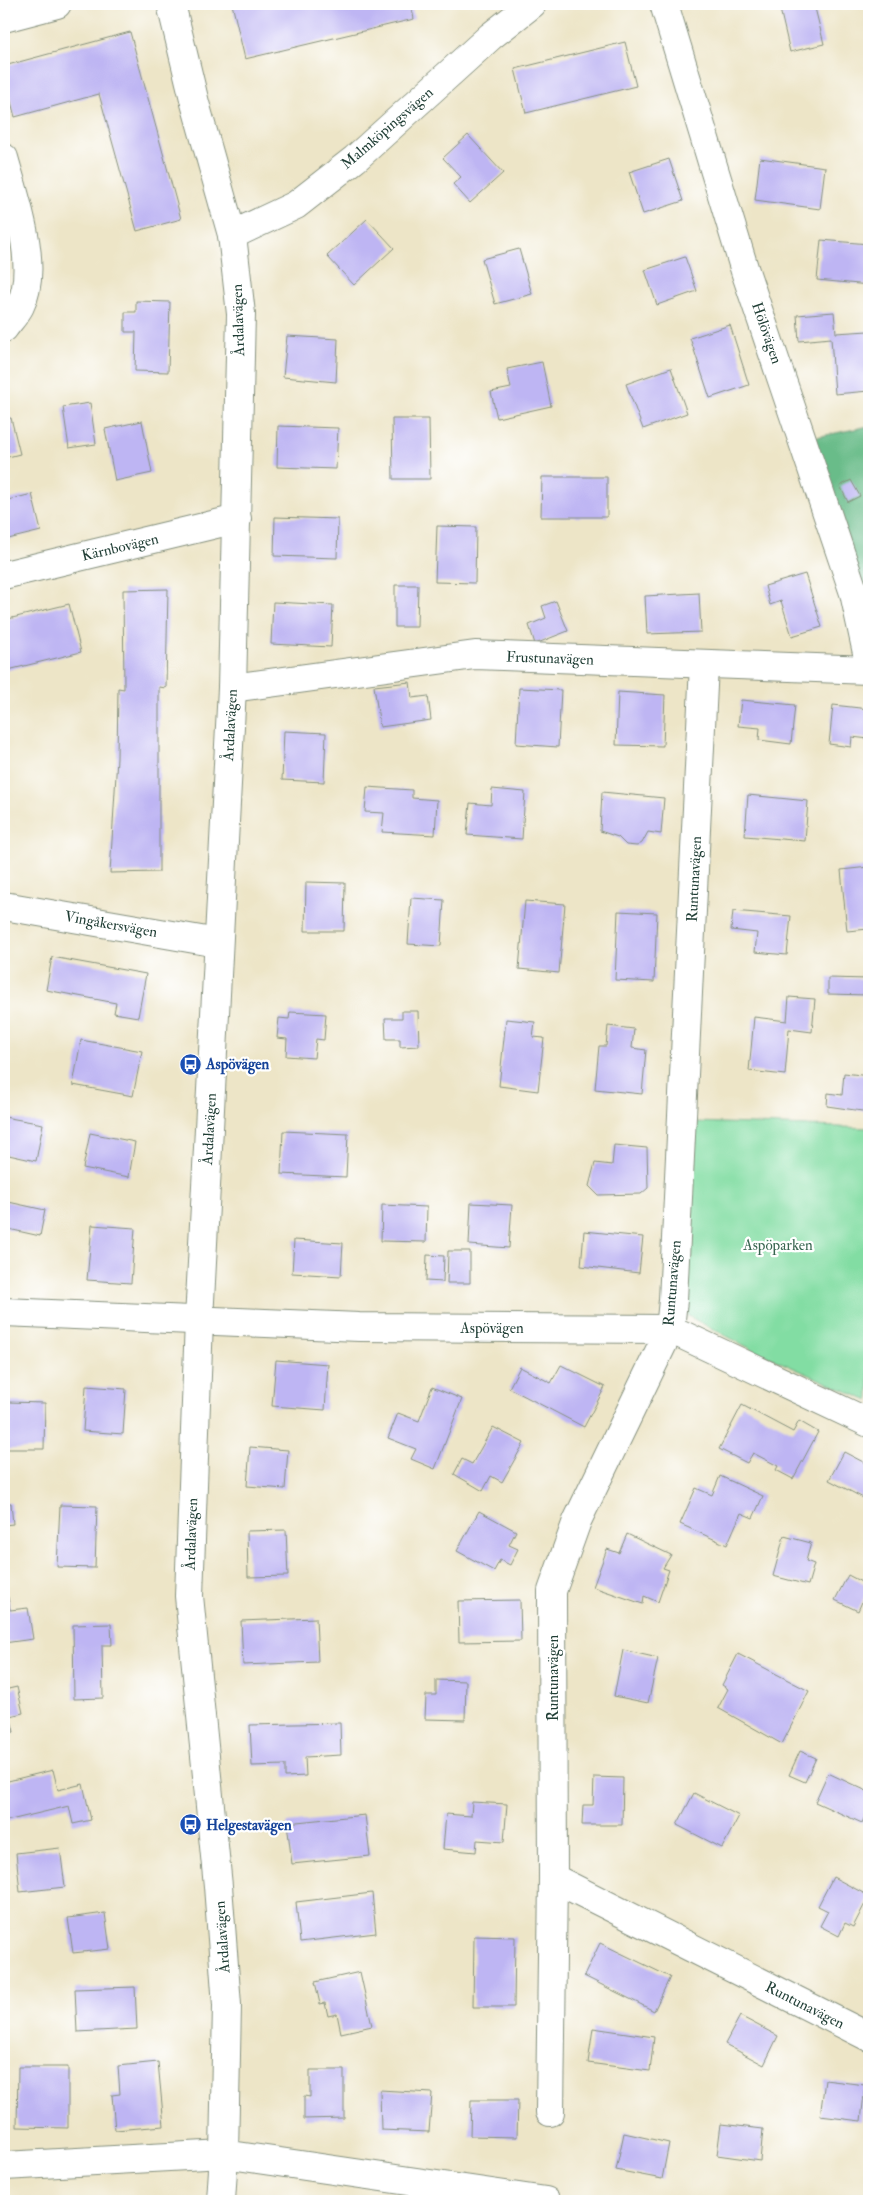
<svg xmlns="http://www.w3.org/2000/svg" width="873" height="2205" font-family="'IM FELL Double Pica',serif">
<style>
.green{fill:#82dda3;stroke:#508d6c}
.forest{fill:#69bc89;stroke:#447c5e}
.building{fill:#beb5f3}
.lines{fill:none;stroke-linecap:round;stroke-linejoin:round}
.minor-casing{stroke:#86917e;stroke-width:30}
.tertiary-casing{stroke:#86917e;stroke-width:30}
.minor{stroke:#fff;stroke-width:28}
.tertiary{stroke:#fff;stroke-width:28}
.labels{text-anchor:middle;stroke-width:4.5;stroke-linejoin:round;paint-order:stroke}
.street-label{font-size:15px;fill:#1f3d34;stroke:#fff}
.transit-label{font-size:15px;font-weight:bold;fill:#164399;stroke:#fff;text-anchor:start}
.park-label{font-size:15px;fill:#386550;stroke:#fff}
</style>
<rect width="100%" height="100%" fill="#fff"/>
<filter id="ink" filterUnits="userSpaceOnUse"><feTurbulence type="fractalNoise" baseFrequency=".02" numOctaves="2"/><feDisplacementMap in="SourceGraphic" scale="10" xChannelSelector="R" yChannelSelector="G"/><feConvolveMatrix kernelMatrix="1 2 1 2 8 2 1 2 1" color-interpolation-filters="sRGB"/></filter>
<filter id="wash" filterUnits="userSpaceOnUse"><feTurbulence type="fractalNoise" baseFrequency=".0096" numOctaves="4" result="noise"/><feDisplacementMap in="SourceGraphic" scale="20" xChannelSelector="R" yChannelSelector="G"/><feGaussianBlur stdDeviation="1.12" result="paint"/><feColorMatrix in="noise" values="0 0 0 0 0 0 0 0 0 0 0 0 0 0 0 0 0 1.4 0 .05"/><feComposite in="paint" operator="in"/></filter>
<g filter="url(#wash)">
<rect width="100%" height="100%" fill="#ede5c7"/>
<!-- green -->
<polygon class="green" points="694,1122 869,1128 869,1401 757,1352 688,1316 686,1277"/>
<!-- forest -->
<polygon class="forest" points="869,426 869,628 812,438"/>
<g id="blocks">
<!-- building -->
<g class="building">
<polygon points="232,4 411,4 414,19 245,59"/>
<polygon points="801,4 814,4 824,44 790,52 780,9"/>
<polygon points="130,32 181,219 137,231 99,94 15,117 4,75 4,66"/>
<polygon points="625,42 636,86 526,113 515,69"/>
<polygon points="468,135 503,173 470,203 453,184 461,177 443,158"/>
<polygon points="760,158 825,167 820,209 755,200"/>
<polygon points="669,159 683,201 643,214 629,172"/>
<polygon points="367,219 394,248 354,285 327,256"/>
<polygon points="821,240 869,244 869,285 817,280"/>
<polygon points="519,249 532,294 495,304 482,259"/>
<polygon points="685,257 697,291 657,305 645,270"/>
<polygon points="136,301 170,302 168,372 135,371 136,332 125,332 125,312 136,312"/>
<polygon points="834,312 836,333 868,331 869,391 835,394 831,338 799,341 797,315"/>
<polygon points="730,325 749,385 710,398 690,338"/>
<polygon points="287,336 338,339 336,382 283,377"/>
<polygon points="542,362 551,406 497,418 491,392 511,388 507,369"/>
<polygon points="671,368 687,413 643,429 626,384"/>
<polygon points="90,403 96,444 69,448 63,407"/>
<polygon points="11,418 20,454 4,458 4,419"/>
<polygon points="392,419 429,419 430,479 393,479"/>
<polygon points="142,421 152,473 115,481 105,429"/>
<polygon points="278,426 338,428 336,469 277,467"/>
<polygon points="542,477 607,477 607,517 541,517"/>
<polygon points="851,480 860,496 848,502 840,486"/>
<polygon points="32,494 41,531 4,540 4,501"/>
<polygon points="275,517 338,519 337,558 274,556"/>
<polygon points="437,526 476,527 475,583 435,582"/>
<polygon points="805,574 822,627 792,636 781,601 770,605 765,586"/>
<polygon points="395,585 418,585 417,627 395,627"/>
<polygon points="168,589 166,688 159,687 159,872 110,873 117,758 118,688 124,689 123,590"/>
<polygon points="699,593 701,632 647,634 645,596"/>
<polygon points="556,601 568,631 535,644 529,625 546,618 542,606"/>
<polygon points="273,602 333,605 331,647 271,644"/>
<polygon points="69,604 81,652 4,671 4,620"/>
<polygon points="410,682 412,698 428,696 431,720 380,727 374,686"/>
<polygon points="519,688 561,690 558,747 516,744"/>
<polygon points="618,692 665,695 663,746 616,745"/>
<polygon points="741,700 795,705 791,744 759,740 760,728 738,726"/>
<polygon points="833,705 869,709 869,739 852,737 851,747 829,744"/>
<polygon points="284,731 326,733 324,782 282,780"/>
<polygon points="367,787 412,790 412,798 437,800 435,835 382,832 384,813 365,812"/>
<polygon points="492,789 525,792 522,839 467,835 470,803 491,805"/>
<polygon points="602,792 664,798 661,834 648,832 642,843 637,846 626,845 618,837 600,831"/>
<polygon points="748,795 808,801 805,841 745,836"/>
<polygon points="869,867 869,929 847,931 841,870"/>
<polygon points="306,882 345,883 344,931 305,931"/>
<polygon points="411,898 444,900 441,946 408,944"/>
<polygon points="525,901 565,904 559,973 519,969"/>
<polygon points="618,911 657,913 654,982 615,980"/>
<polygon points="733,911 791,916 787,955 755,952 757,933 731,930"/>
<polygon points="52,957 146,974 138,1017 114,1013 116,1003 46,990"/>
<polygon points="828,978 869,979 869,995 828,994"/>
<polygon points="789,997 815,999 812,1032 789,1029 785,1075 749,1071 754,1017 787,1021"/>
<polygon points="402,1011 418,1011 419,1046 400,1047 400,1039 386,1039 385,1018 402,1018"/>
<polygon points="290,1012 326,1014 324,1040 316,1039 314,1058 286,1056 287,1039 277,1038 279,1018 289,1019"/>
<polygon points="506,1019 535,1022 533,1037 544,1038 538,1091 499,1086"/>
<polygon points="608,1026 634,1029 632,1048 646,1050 642,1094 595,1089 599,1046 606,1046"/>
<polygon points="81,1040 142,1051 133,1096 73,1085"/>
<polygon points="844,1073 869,1076 869,1112 827,1106 828,1093 842,1095"/>
<polygon points="4,1117 43,1124 36,1161 4,1154"/>
<polygon points="283,1131 348,1134 346,1177 281,1174"/>
<polygon points="90,1133 135,1142 129,1177 83,1168"/>
<polygon points="614,1145 647,1148 648,1188 641,1194 598,1195 589,1186 595,1163 612,1165"/>
<polygon points="4,1201 45,1210 40,1236 4,1228"/>
<polygon points="471,1203 512,1205 509,1248 469,1245"/>
<polygon points="382,1205 427,1207 426,1242 381,1241"/>
<polygon points="92,1225 135,1228 131,1283 87,1280"/>
<polygon points="584,1231 643,1237 639,1273 581,1266"/>
<polygon points="294,1240 343,1243 341,1276 292,1273"/>
<polygon points="448,1251 470,1251 470,1283 447,1283"/>
<polygon points="427,1255 444,1256 443,1282 426,1281"/>
<polygon points="276,1360 328,1364 325,1410 272,1406"/>
<polygon points="561,1365 605,1387 584,1427 509,1388 520,1367 551,1383"/>
<polygon points="86,1386 126,1389 123,1434 83,1431"/>
<polygon points="432,1387 462,1399 435,1469 411,1459 416,1449 388,1438 398,1413 419,1421"/>
<polygon points="7,1402 45,1403 44,1449 7,1449"/>
<polygon points="742,1405 793,1432 799,1421 818,1432 793,1479 776,1470 778,1466 753,1453 747,1463 719,1449"/>
<polygon points="493,1427 524,1443 502,1482 491,1476 483,1491 454,1474 462,1459 472,1464"/>
<polygon points="250,1447 288,1450 285,1489 247,1486"/>
<polygon points="844,1452 869,1465 869,1501 829,1480"/>
<polygon points="720,1476 763,1496 753,1518 741,1513 727,1545 680,1524 696,1488 712,1495"/>
<polygon points="4,1503 11,1503 13,1524 4,1525"/>
<polygon points="60,1505 97,1506 95,1568 57,1567"/>
<polygon points="479,1511 516,1531 509,1545 518,1549 510,1565 500,1560 494,1571 457,1551"/>
<polygon points="286,1530 288,1576 248,1577 247,1531"/>
<polygon points="627,1534 671,1555 663,1568 669,1570 658,1602 644,1596 643,1604 593,1587 607,1549 619,1553"/>
<polygon points="784,1536 811,1543 806,1561 814,1564 808,1585 773,1576"/>
<polygon points="848,1575 869,1586 858,1611 835,1600"/>
<polygon points="4,1597 8,1597 10,1610 28,1608 33,1639 4,1643"/>
<polygon points="520,1600 521,1641 459,1642 458,1601"/>
<polygon points="316,1618 318,1662 243,1665 241,1621"/>
<polygon points="111,1624 112,1645 102,1645 103,1698 74,1699 73,1625"/>
<polygon points="623,1650 658,1658 648,1703 614,1696"/>
<polygon points="738,1654 809,1691 782,1744 718,1708 728,1689 722,1685"/>
<polygon points="436,1680 466,1681 465,1720 425,1719 426,1695 436,1695"/>
<polygon points="17,1687 23,1713 10,1716 14,1732 4,1734 4,1690"/>
<polygon points="340,1723 341,1755 305,1757 306,1776 285,1777 285,1765 252,1766 250,1725"/>
<polygon points="800,1751 816,1758 805,1782 789,1775"/>
<polygon points="53,1770 58,1790 83,1784 91,1820 73,1824 69,1806 6,1821 4,1809 4,1782"/>
<polygon points="828,1773 869,1792 869,1807 862,1823 815,1802"/>
<polygon points="594,1777 623,1778 622,1825 582,1825 583,1805 593,1805"/>
<polygon points="694,1793 739,1816 722,1848 677,1825"/>
<polygon points="472,1802 507,1804 504,1842 477,1840 476,1852 443,1849 446,1814 471,1816"/>
<polygon points="365,1815 370,1856 292,1864 287,1823"/>
<polygon points="60,1848 65,1887 20,1892 16,1853"/>
<polygon points="833,1877 869,1896 853,1927 845,1923 839,1936 820,1926 828,1911 818,1906"/>
<polygon points="372,1893 376,1933 300,1942 296,1902"/>
<polygon points="105,1913 110,1949 73,1953 68,1918"/>
<polygon points="474,1936 515,1937 514,2007 473,2007"/>
<polygon points="600,1943 670,1977 654,2011 584,1976"/>
<polygon points="360,1972 372,2026 341,2033 337,2014 328,2016 325,2003 320,2004 315,1982"/>
<polygon points="135,1987 137,2029 77,2032 75,1989"/>
<polygon points="740,2016 778,2036 764,2065 725,2044"/>
<polygon points="593,2028 654,2037 650,2071 588,2063"/>
<polygon points="158,2062 164,2126 115,2130 112,2095 120,2094 118,2066"/>
<polygon points="18,2067 68,2067 68,2128 17,2127"/>
<polygon points="310,2070 344,2070 344,2118 304,2119 304,2096 310,2097"/>
<polygon points="825,2080 865,2085 861,2121 820,2116"/>
<polygon points="380,2090 432,2093 429,2132 381,2130"/>
<polygon points="471,2100 518,2100 517,2137 470,2136"/>
<polygon points="721,2124 763,2129 760,2161 717,2155"/>
<polygon points="624,2133 669,2143 662,2179 616,2170"/>
</g>
</g>
</g>
<g filter="url(#ink)">
<use href="#blocks" fill-opacity="0" stroke="#86917e" stroke-width="1"/>
<g class="lines">
<defs>
<g id="minor">
<polyline points="171,4 195,103 232,235 241,314 232,688 199,1320 189,1596 218,1886 227,2005 224,2154 221,2201"/>
<polyline points="664,4 745,271 854,593 869,662"/>
<path d="M 4,158 C 15,198 40,267 20,306 C 16,314 9,321 4,328"/>
<polyline points="232,235 296,205 355,159 491,36 532,4"/>
<polyline points="4,575 237,519"/>
<polyline points="704,665 673,1300 670,1329 577,1521 552,1591 553,1878 869,2037"/>
<polyline points="232,688 475,655 869,670"/>
<polyline points="4,906 218,943"/>
<polyline points="4,1312 359,1327 670,1329 869,1423"/>
<polyline points="550,2112 553,1878"/>
<polyline points="4,2166 224,2154 546,2201"/>
</g>
<polyline id="tertiary" points="4,18 57,4"/>
</defs>
<!-- minor casing -->
<use href="#minor" class="minor-casing"/>
<!-- tertiary casing -->
<use href="#tertiary" class="tertiary-casing"/>
<!-- minor -->
<use href="#minor" class="minor"/>
<!-- tertiary -->
<use href="#tertiary" class="tertiary"/>
</g>
</g>
<!-- icons -->
<defs>
<symbol id="bus-disc" viewBox="-11 -11 22 22"><circle r="9.5" fill="#1a4fb4" stroke="#fff"/><path d="M-5-6H5V4H4V6H2V4H-2V6H-4V4H-5ZM-3.5-4V0h7V-4ZM-3.5 1.2v1.5H-2V1.2ZM2 1.2v1.5H3.5V1.2Z" fill="#fff"/></symbol>
</defs>
<g fill-rule="evenodd">
<use href="#bus-disc" x="178" y="1052" width="25" height="25"/>
<use href="#bus-disc" x="178" y="1812" width="25" height="25"/>
</g>
<g class="labels">
<!-- street labels -->
<g class="street-label">
<text transform="translate(387 128) rotate(-41)" y="5">Malmköpingsvägen</text>
<text transform="translate(238 320) rotate(-92)" y="5">Årdalavägen</text>
<text transform="translate(767 333) rotate(71)" y="5">Hölövägen</text>
<text transform="translate(120 547) rotate(-13)" y="5">Kärnbovägen</text>
<text transform="translate(550 658) rotate(2)" y="5">Frustunavägen</text>
<text transform="translate(230 725) rotate(-87)" y="5">Årdalavägen</text>
<text transform="translate(694 879) rotate(-87)" y="5">Runtunavägen</text>
<text transform="translate(111 924) rotate(10)" y="5">Vingåkersvägen</text>
<text transform="translate(209 1129) rotate(-87)" y="5">Årdalavägen</text>
<text transform="translate(672 1283) rotate(-85)" y="5">Runtunavägen</text>
<text x="492" y="1333">Aspövägen</text>
<text transform="translate(191 1534) rotate(-88)" y="5">Årdalavägen</text>
<text transform="translate(553 1678) rotate(-90)" y="5">Runtunavägen</text>
<text transform="translate(222 1937) rotate(-94)" y="5">Årdalavägen</text>
<text transform="translate(805 2005) rotate(27)" y="5">Runtunavägen</text>
</g>
<!-- transit labels -->
<g class="transit-label">
<text x="206" y="1069">Aspövägen</text>
<text x="206" y="1830">Helgestavägen</text>
</g>
<!-- park labels -->
<g class="park-label">
<text x="778" y="1250">Aspöparken</text>
</g>
</g>
<!-- margin -->
<rect width="873" height="2205" fill="none" stroke="#fff" stroke-width="20"/>
</svg>
